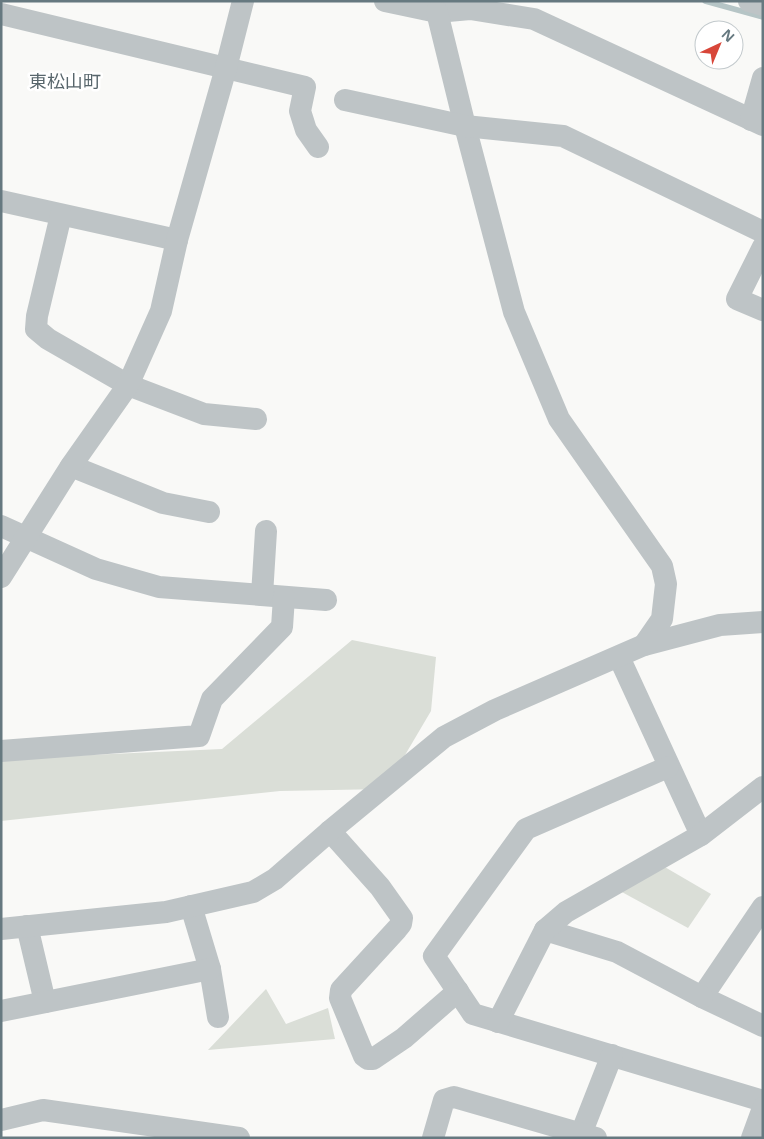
<svg xmlns="http://www.w3.org/2000/svg" width="764" height="1139" font-family="'Noto Sans','Noto Sans JP',sans-serif">
<style>
.green{fill:#daded7}
.lines{fill:none;stroke-linecap:round;stroke-linejoin:round}
.stream{stroke:#b6c5c6;stroke-width:5.5}
.street{stroke:#bec4c6;stroke-width:22}
.labels{text-anchor:middle;stroke-width:5;stroke-linejoin:round;paint-order:stroke}
.quarter-label{font-size:18px;fill:#58666c;stroke:#fff}
</style>
<rect width="100%" height="100%" fill="#f9f9f7"/>
<!-- green -->
<g class="green">
<polygon points="352,640 436,657 431,711 385,789 280,791 1,821 1,759 222,749"/>
<polygon points="663,866 711,894 688,928 620,891"/>
<polygon points="266,989 286,1024 328,1008 335,1039 208,1050"/>
</g>
<g class="lines">
<!-- stream -->
<polyline class="stream" points="705,1 763,17"/>
<!-- street -->
<g class="street">
<polyline points="385,1 437,12 470,9 534,19 763,125"/>
<polyline points="749,1 763,5"/>
<polyline points="437,12 465,126 514,312 559,419 662,566 666,584 662,619 644,645"/>
<polyline points="1,14 305,87 300,111 306,130 318,147"/>
<polyline points="345,100 465,126 563,136 763,232"/>
<polyline points="751,120 763,78"/>
<polyline points="1,201 177,240"/>
<polyline points="61,215 37,316 36,329 48,339 128,385 204,414 256,419"/>
<polyline points="763,247 737,299 763,310"/>
<polyline points="71,466 163,503 209,512"/>
<polyline points="1,526 96,569 159,587 326,600"/>
<polyline points="1,577 71,466 128,385 161,311 177,240 226,68 243,1"/>
<polyline points="262,595 266,531"/>
<polyline points="619,657 701,835"/>
<polyline points="1,751 199,736 212,699 282,627 284,597"/>
<polyline points="668,767 526,829 434,956 473,1014 763,1101"/>
<polyline points="330,831 380,887 402,918 401,924 397,929 341,990 340,998 364,1056 368,1059 373,1059 404,1038 458,991"/>
<polyline points="191,906 210,969 218,1017"/>
<polyline points="763,907 702,997 763,1026"/>
<polyline points="27,926 45,1002"/>
<polyline points="1,929 166,912 253,892 275,879 330,831 444,737 495,710 644,645 720,625 763,622"/>
<polyline points="545,930 617,952 702,997"/>
<polyline points="1,1011 210,969"/>
<polyline points="498,1022 545,930 566,912 701,835 763,787"/>
<polyline points="1,1120 43,1110 239,1138"/>
<polyline points="581,1134 612,1055"/>
<polyline points="433,1138 444,1100 454,1097 596,1138"/>
<polyline points="752,1138 763,1108"/>
</g>
</g>
<g class="labels">
<!-- quarter labels -->
<g class="quarter-label">
<text x="65" y="88">東松山町</text>
</g>
</g>
<!-- border -->
<rect width="764" height="1139" fill="none" stroke="#667980" stroke-width="5"/>
<!-- north arrow -->
<g transform="translate(719 45) rotate(44)"><circle r="24" fill="#ffffff" stroke="#c2c9cc"/>
<path d="M0-4L9 19L0 12L-9 19Z" fill="#d84639"/>
<text y="-8" font-size="14" font-weight="bold" text-anchor="middle" fill="#667980">N</text>
</g>
</svg>
